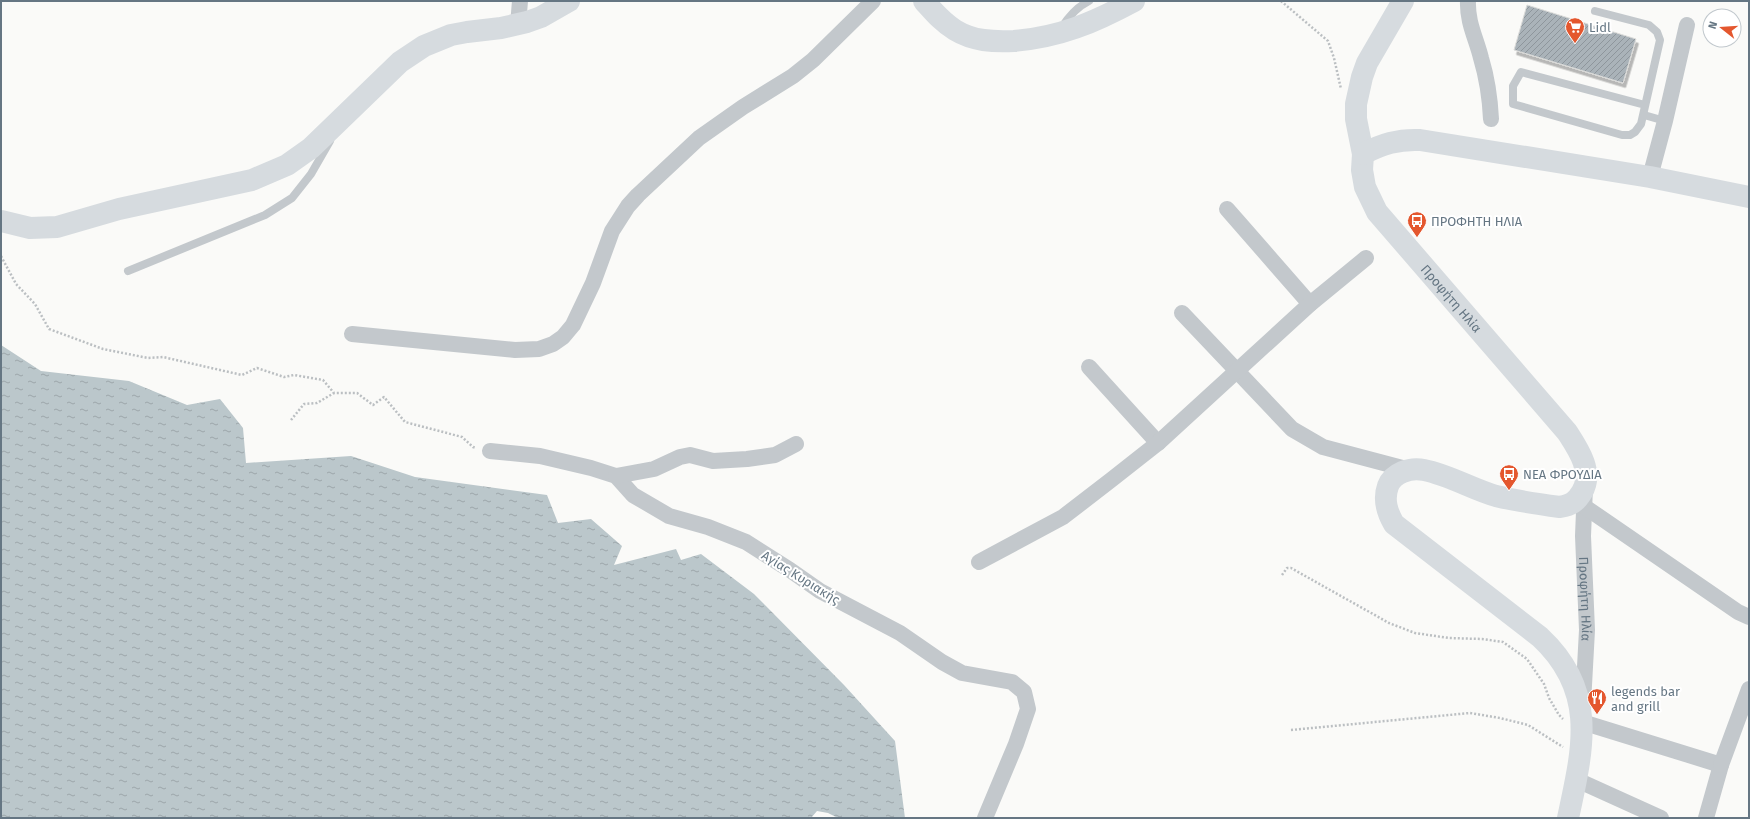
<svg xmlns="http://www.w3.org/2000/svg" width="1750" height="819" font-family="'Fira Sans',sans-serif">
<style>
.water{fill:url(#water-ripples)}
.building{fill:url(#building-hatch);stroke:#dcdcda;filter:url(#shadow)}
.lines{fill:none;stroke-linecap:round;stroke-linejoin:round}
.path{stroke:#bbbfc2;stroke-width:2.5;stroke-dasharray:2 2;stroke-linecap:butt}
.lane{stroke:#c3c8cc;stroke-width:8}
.street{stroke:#c3c8cc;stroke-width:16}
.secondary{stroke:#d6dbdf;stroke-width:22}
.labels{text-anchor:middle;stroke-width:4;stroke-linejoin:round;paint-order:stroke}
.poi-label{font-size:13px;fill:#657683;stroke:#fff;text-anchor:start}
.street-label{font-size:13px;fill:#657683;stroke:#fff}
</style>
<defs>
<pattern id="water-ripples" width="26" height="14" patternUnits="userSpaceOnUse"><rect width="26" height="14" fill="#bbc7cb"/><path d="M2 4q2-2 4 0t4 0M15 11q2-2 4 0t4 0" fill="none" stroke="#9ca6aa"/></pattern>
<pattern id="building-hatch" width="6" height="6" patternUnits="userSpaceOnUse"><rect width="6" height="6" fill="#aab3b9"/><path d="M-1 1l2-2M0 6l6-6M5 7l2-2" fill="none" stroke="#8e969c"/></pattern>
<filter id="shadow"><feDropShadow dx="2.5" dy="4.5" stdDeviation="0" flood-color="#0004"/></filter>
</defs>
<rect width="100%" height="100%" fill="#fafaf8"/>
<!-- water -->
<polygon class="water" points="1,345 41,371 129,381 187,405 220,399 243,428 246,463 351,456 415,477 547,495 558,523 591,519 622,546 614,565 676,549 681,560 701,554 754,594 844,685 895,741 905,818 838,818 828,813 817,811 811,818 1,818"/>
<!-- building -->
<polygon class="building" points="1527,5 1636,39 1623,83 1514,50"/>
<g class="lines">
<!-- path -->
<g class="path">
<polyline points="1281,1 1328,41 1334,58 1341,89"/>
<polyline points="1,256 16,284 35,304 49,329 103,349 148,358 163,357 242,375 257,368 284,377 294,375 323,380 334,393 357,393 373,405 384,397 405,422 462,437 473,447 476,448"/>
<polyline points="291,420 304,404 317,403 334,393"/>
<polyline points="1282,575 1287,568 1291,568 1389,623 1415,633 1449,638 1482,639 1503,642 1527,659 1544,684 1549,698 1559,715 1563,719"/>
<polyline points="1291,730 1470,713 1500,718 1528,725 1563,747"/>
</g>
<!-- lane -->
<g class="lane">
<polyline points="1595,11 1649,25 1657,32 1660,40 1641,124 1635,132 1630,135 1622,135 1513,104 1513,86 1521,72 1645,105"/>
<path d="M 1062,27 C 1069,16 1077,7 1089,1"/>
<polyline points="1644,115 1665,121"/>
<polyline points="128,271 265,215 292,198 311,174 330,141"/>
</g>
<!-- street -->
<g class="street">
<path d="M 1468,1 C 1467,22 1476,38 1481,58 C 1487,78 1490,98 1491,119"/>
<polyline points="518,25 520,1"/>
<polyline points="1650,177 1665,121 1687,25"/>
<polyline points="1227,209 1310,304"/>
<polyline points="1182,313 1292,429 1323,447 1410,470"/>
<polyline points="352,334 515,350 539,349 553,344 563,337 573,325 593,283 612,231 628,206 638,195 699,138 743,107 793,76 813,60 873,1"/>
<polyline points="1089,367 1158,443"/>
<polyline points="490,451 540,456 591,468 616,476 633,495 669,516 708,527 746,542 790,570 820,591 900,633 942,662 962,673 1012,682 1024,692 1028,709 1016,744 985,818"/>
<polyline points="616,476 654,469 680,457 690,455 713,461 747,459 775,455 796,444"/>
<path id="s1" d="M 1585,487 L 1583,536 L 1587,630 L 1582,722 L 1721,765 L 1706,818"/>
<polyline points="1585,507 1738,612 1749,617"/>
<polyline points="979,562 1063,517 1111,480 1158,443 1310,304 1366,258"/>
<polyline points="1721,765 1749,689"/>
<polyline points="1577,780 1661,818"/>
</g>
<!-- secondary -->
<g class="secondary">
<path d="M 924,1 C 934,12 942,22 955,30 C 973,41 993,42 1014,41 C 1060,37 1093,23 1134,1"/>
<path id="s2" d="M 1403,1 L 1367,63 L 1362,77 L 1356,104 L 1356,119 L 1363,154 L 1362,170 L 1365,187 L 1377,212 L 1567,432 C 1578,449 1594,472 1582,492 C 1576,502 1571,505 1560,507 C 1538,504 1517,501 1496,496 C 1472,489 1449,475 1424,470 C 1410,467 1393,473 1388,486 C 1383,500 1387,512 1394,524 L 1540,637 C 1598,691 1583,748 1568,818"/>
<path d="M 1363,154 C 1382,144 1398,139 1420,140 L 1650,177 L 1749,197"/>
<polyline points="1,221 30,228 57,227 119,209 252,180 287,165 311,148 400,62 424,46 451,35 467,32 501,28 527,22 541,17 569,1"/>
</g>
</g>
<!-- icons -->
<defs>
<symbol id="supermarket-pin" viewBox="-11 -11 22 30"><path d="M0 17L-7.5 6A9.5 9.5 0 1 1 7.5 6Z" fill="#e4572e" stroke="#fff"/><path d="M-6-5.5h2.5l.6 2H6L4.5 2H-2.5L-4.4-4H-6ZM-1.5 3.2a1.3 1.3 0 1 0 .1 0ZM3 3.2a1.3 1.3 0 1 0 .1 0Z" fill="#fff"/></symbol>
<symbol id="bus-pin" viewBox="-11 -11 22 30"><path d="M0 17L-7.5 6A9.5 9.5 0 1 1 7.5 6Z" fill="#e4572e" stroke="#fff"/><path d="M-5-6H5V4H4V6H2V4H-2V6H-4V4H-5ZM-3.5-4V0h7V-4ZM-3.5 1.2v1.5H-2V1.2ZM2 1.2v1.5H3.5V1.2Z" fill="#fff"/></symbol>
<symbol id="restaurant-pin" viewBox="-11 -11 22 30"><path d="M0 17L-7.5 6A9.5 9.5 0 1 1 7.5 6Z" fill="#e4572e" stroke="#fff"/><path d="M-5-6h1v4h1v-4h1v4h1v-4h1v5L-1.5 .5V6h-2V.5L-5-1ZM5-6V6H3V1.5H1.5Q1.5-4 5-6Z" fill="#fff"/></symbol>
</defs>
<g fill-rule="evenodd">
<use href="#supermarket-pin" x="1564" y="16" width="22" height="30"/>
<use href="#bus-pin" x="1406" y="210" width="22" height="30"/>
<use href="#bus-pin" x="1498" y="463" width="22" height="30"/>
<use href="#restaurant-pin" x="1586" y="687" width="22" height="30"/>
</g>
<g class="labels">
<!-- poi labels -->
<g class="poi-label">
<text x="1589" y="32">Lidl</text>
<text x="1431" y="226">ΠΡΟΦΗΤΗ ΗΛΙΑ</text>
<text x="1523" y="479">ΝΕΑ ΦΡΟΥΔΙΑ</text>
<text x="1611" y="696">legends bar<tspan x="1611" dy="15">and grill</tspan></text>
</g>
<!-- street labels -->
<g class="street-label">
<text dy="5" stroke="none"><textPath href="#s2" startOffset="340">Προφήτη Ηλία</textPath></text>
<text transform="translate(801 577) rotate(32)" y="5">Αγίας Κυριακής</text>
<text dy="5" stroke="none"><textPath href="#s1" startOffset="112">Προφήτη Ηλία</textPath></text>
</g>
</g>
<!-- border -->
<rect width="1750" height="819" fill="none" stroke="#657683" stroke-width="4"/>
<!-- north arrow -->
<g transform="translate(1722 28) rotate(287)"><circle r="19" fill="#ffffff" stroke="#c1c8cd"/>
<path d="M0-3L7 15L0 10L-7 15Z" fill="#e4572e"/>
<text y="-6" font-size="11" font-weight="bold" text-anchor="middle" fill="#657683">N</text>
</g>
</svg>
